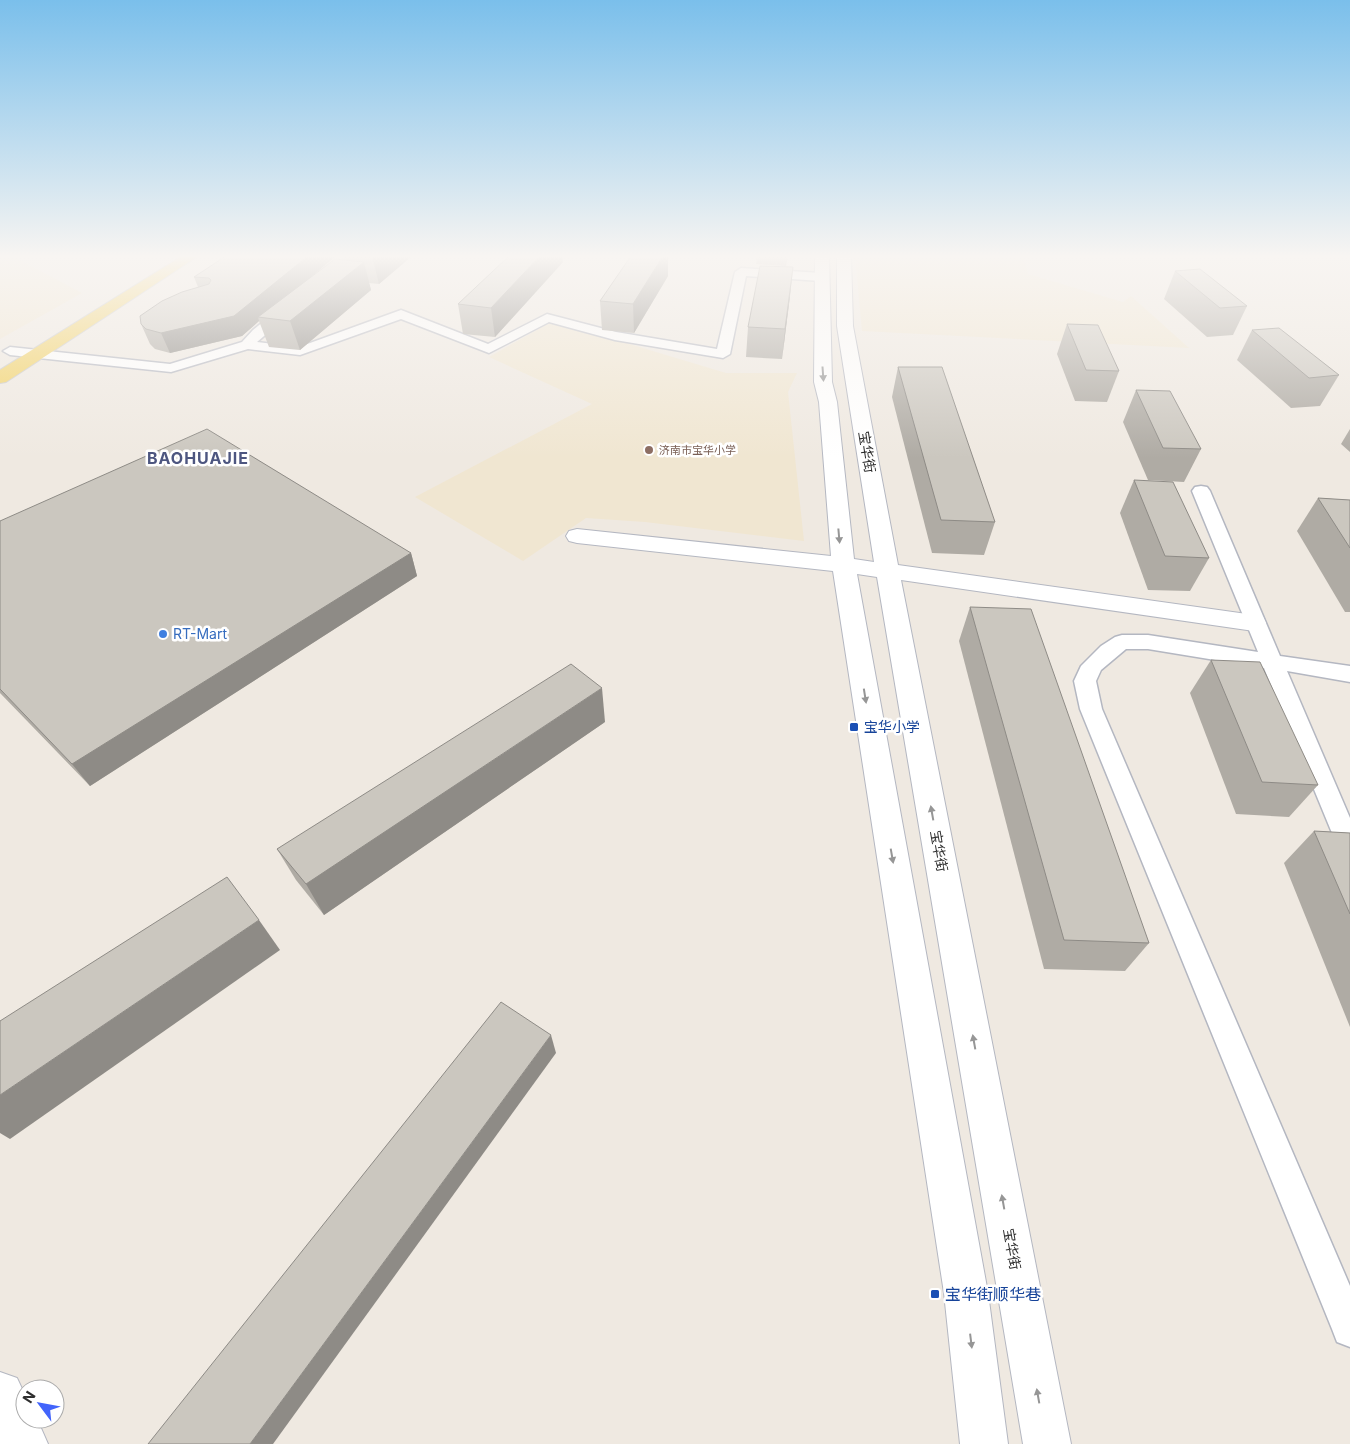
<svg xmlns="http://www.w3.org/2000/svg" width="1350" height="1444" font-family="Inter,'Noto Sans SC',sans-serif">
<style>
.education{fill:#f0e6d1}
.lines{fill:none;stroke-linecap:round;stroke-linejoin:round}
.street-casing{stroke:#b4b7c1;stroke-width:3}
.secondary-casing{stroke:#b4b7c1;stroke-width:2}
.primary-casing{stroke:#c9c9c9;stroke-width:2}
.street{fill:#fff;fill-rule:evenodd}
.secondary{fill:#fff;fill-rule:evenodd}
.primary{fill:#f2d163;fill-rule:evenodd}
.wall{fill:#afaba4}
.shaded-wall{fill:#8e8b86}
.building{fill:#cbc7bf;stroke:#8e8b86}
.oneway{fill:#969696}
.education-dot{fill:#8d6e63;stroke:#fff;stroke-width:2}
.shop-dot{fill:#3f7fe0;stroke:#fff;stroke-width:2}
.transit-dot{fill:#1a4fb4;stroke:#fff;stroke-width:2}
.labels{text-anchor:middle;stroke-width:5;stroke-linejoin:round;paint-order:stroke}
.far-education-label{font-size:11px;fill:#785e54;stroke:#fff;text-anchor:start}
.street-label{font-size:14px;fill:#2e2e2e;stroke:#fff}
.shop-label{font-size:14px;fill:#366cbe;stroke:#fff;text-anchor:start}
.transit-label{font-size:14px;fill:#164399;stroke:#fff;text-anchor:start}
.far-district-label{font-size:16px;font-weight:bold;letter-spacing:1px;fill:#4d5680;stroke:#fff}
.near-transit-label{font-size:16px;fill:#164399;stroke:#fff;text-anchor:start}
</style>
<rect width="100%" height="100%" fill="#efe9e1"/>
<!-- education -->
<g class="education">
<polygon points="0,256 12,256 82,293 0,339"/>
<polygon points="855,256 1023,256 1028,274 1123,302 1131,296 1189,348 862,331"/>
<polygon points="553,321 726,373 797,373 788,392 804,541 645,522 586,518 523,561 415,497 592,404 489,357"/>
</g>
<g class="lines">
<defs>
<g id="street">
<polygon points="741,268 821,273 827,277 821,281 746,276 730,354 723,358 615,340 549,322 489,353 401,319 300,355 248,349 171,372 10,355 3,351 10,347 170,364 242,342 253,330 281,307 291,307 292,310 291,313 257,342 299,347 401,310 488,344 547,314 616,332 717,349 735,272"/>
<polygon points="1201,486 1207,487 1210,491 1280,656 1350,666 1350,682 1287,671 1350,818 1350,833 1341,836 1332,833 1264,668 1148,649 1126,649 1101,670 1096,681 1102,709 1350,1286 1350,1347 1337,1342 1332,1329 1080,709 1074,681 1081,666 1101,646 1115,637 1122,635 1148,635 1258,652 1192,491 1195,487"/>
</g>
<g id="secondary">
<polygon points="815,256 829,256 832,382 837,402 854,559 874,562 837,326 837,256 851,256 853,326 898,565 1254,615 1263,617 1266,623 1263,629 1254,631 901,580 1071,1444 1023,1444 877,577 857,574 988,1293 1008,1444 960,1444 944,1293 833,571 577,543 569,541 566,536 569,531 577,529 831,556 819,402 814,382"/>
<polygon points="0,1372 17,1378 25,1395 25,1419 37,1419 48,1444 0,1444"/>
</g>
<polygon id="primary" points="182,256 198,256 6,382 0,383 0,370"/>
</defs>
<!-- street casing -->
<use href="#street" class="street-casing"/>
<!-- secondary casing -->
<use href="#secondary" class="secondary-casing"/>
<!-- primary casing -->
<use href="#primary" class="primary-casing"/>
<!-- street -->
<use href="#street" class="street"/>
<!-- secondary -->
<use href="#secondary" class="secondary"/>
<!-- primary -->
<use href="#primary" class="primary"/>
</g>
<!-- wall -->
<g class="wall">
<polygon points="343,256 412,256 379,284 369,283 371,290 300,350 269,347 259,321 242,336 170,353 155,349 150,344 141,324 198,287 194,277 311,277 345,260"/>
<polygon points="757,256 788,256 786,266 756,264"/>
<polygon points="563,262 495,337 463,334 458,304"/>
<polygon points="1175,271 1247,306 1233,335 1207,337 1164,299"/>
<polygon points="668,276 634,333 602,330 600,301"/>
<polygon points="790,296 782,359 746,357 748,327"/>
<polygon points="1067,324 1119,371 1107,402 1075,401 1057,354"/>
<polygon points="1252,330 1339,375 1320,406 1291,408 1237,360"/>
<polygon points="898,367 995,522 984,555 932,553 892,397"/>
<polygon points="1136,390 1201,449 1184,482 1148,480 1123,422"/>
<polygon points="1350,429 1350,452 1341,444"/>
<polygon points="1134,480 1209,558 1190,591 1148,590 1120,513"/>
<polygon points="1318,498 1350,500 1350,612 1345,612 1297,531"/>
<polygon points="0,521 411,553 417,576 90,786 0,693"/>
<polygon points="970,607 1149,943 1125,971 1044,969 959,641"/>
<polygon points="1211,660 1318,785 1289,817 1236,814 1190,693"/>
<polygon points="605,722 324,915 296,880 277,849"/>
<polygon points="1314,831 1350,833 1350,1027 1284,863"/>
</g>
<!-- shaded-wall -->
<g class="shaded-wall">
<polygon points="308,256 336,256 263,318 258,317 259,321 242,336 170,353 161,333"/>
<polygon points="372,256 412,256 379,284"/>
<polygon points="540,256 562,256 563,262 495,337 491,308"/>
<polygon points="663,256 668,256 668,276 634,333 633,304"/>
<polygon points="364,262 371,290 300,350 290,321"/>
<polygon points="793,267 790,296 782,359 785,329"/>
<polygon points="411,553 417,576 90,786 72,764"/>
<polygon points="602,688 605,722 324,915 306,884"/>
<polygon points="259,920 280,950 10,1139 0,1133 0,1095"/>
<polygon points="551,1035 556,1053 273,1444 250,1444"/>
</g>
<!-- building -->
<g class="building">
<polygon points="226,256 308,256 234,316 161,333 146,329 141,324 140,316 162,301 182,292 209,284 211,280 209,278 194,277"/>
<polygon points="509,256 540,256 491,308 458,304"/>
<polygon points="631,256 663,256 633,304 600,301"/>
<polygon points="335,259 364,262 290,321 258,317"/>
<polygon points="760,266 793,267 785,329 748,327"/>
<polygon points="1200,269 1247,306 1220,308 1175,271"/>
<polygon points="1067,324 1098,325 1119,371 1086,370"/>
<polygon points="1279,328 1339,375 1309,378 1252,330"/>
<polygon points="898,367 942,367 995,522 941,520"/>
<polygon points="1136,390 1170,391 1201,449 1163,448"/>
<polygon points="207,429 411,553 72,764 0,689 0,521"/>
<polygon points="1134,480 1173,482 1209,558 1165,556"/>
<polygon points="1318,498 1350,500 1350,548"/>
<polygon points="970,607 1031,609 1149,943 1064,940"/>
<polygon points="1211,660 1260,662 1318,785 1262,782"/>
<polygon points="571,664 602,688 306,884 277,849"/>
<polygon points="1314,831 1350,833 1350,914"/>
<polygon points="227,877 259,920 0,1095 0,1021"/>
<polygon points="501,1002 551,1035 250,1444 148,1444"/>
</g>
<!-- one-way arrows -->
<defs><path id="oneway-solid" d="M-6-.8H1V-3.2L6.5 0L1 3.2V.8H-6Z" transform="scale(1.25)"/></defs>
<g class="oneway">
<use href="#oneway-solid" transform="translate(823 374) rotate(86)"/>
<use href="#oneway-solid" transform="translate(839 536) rotate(85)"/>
<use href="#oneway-solid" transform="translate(865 696) rotate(81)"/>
<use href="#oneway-solid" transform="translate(932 813) rotate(-100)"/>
<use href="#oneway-solid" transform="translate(892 856) rotate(80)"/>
<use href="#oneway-solid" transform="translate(974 1042) rotate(-100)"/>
<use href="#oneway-solid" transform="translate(1003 1202) rotate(-100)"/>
<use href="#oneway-solid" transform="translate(971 1341) rotate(83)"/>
<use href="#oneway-solid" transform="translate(1038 1396) rotate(-100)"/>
</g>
<!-- sky -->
<linearGradient id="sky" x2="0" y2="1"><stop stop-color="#7abfeb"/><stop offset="0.56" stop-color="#f8f5f2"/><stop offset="1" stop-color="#f8f5f2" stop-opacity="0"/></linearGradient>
<rect width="1350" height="458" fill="url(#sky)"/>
<!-- markers -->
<circle class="education-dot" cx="649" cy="450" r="5"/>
<circle class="shop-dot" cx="163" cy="634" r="5"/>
<g class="transit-dot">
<rect x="849" y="722" width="10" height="10" rx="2.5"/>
<rect x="930" y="1289" width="10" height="10" rx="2.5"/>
</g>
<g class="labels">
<!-- far-education labels -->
<g class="far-education-label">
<text x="659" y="454">济南市宝华小学</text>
</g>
<!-- street labels -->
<g class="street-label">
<text transform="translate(867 452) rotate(81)" y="5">宝华街</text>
<text transform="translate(939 851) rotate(80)" y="5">宝华街</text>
<text transform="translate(1012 1249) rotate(80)" y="5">宝华街</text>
</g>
<!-- shop labels -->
<g class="shop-label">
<text x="173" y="639">RT-Mart</text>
</g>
<!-- transit labels -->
<g class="transit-label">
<text x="864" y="732">宝华小学</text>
</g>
<!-- far-district labels -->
<g class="far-district-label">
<text x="198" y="464">BAOHUAJIE</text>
</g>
<!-- near-transit labels -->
<g class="near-transit-label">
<text x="945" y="1300">宝华街顺华巷</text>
</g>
</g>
<!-- north arrow -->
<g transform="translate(40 1404) rotate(302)"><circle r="24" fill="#ffffff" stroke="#ababab"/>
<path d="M0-4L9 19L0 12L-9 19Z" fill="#4264fb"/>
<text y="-8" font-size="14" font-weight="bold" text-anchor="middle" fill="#2e2e2e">N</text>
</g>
</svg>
